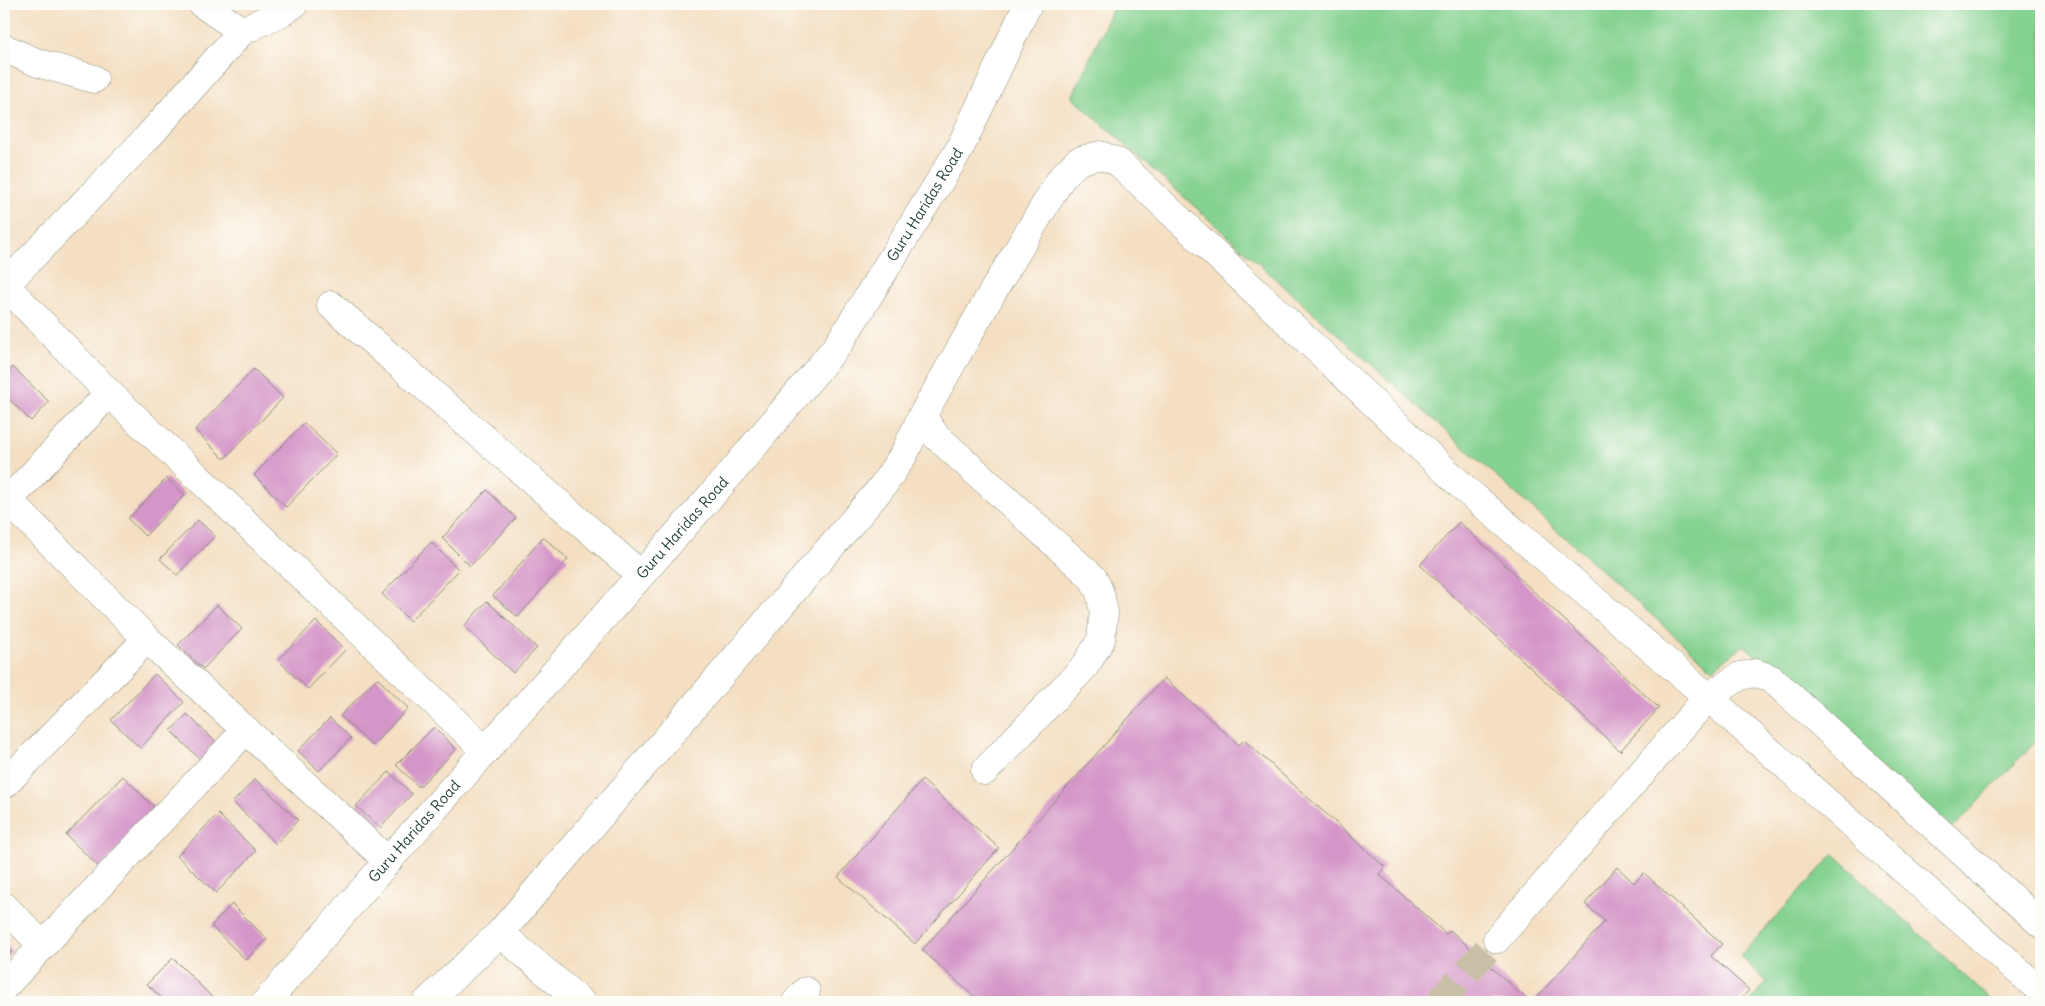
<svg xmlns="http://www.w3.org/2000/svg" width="2045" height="1006" font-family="Delius,sans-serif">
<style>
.green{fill:#85d291;stroke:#528862}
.building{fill:#d495c8}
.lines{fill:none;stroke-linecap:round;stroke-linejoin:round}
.minor-tunnel{stroke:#c9bfa6;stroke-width:28;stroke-dasharray:28 14;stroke-linecap:butt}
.minor-casing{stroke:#8a8e7b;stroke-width:29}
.minor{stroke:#fff;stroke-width:28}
.labels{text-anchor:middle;stroke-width:4;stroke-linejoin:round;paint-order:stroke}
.street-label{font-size:15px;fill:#1f3d34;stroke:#fdfcf7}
</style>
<rect width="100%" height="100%" fill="#fdfcf7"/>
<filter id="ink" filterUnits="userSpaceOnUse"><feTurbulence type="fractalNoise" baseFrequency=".02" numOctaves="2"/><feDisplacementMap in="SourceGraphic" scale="10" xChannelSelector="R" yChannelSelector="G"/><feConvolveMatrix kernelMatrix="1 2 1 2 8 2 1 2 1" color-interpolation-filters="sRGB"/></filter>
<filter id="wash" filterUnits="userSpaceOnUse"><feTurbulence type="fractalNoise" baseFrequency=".0096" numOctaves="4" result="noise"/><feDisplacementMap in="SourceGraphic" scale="20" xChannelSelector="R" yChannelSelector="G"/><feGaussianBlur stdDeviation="1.12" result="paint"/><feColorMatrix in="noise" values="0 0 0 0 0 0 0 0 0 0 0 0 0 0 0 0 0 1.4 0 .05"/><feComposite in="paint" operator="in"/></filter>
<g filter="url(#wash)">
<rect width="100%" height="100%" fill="#f4dfc2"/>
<!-- green -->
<g class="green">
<polygon points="1115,4 2041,4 2041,736 1950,831 1744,645 1712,669 1072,97"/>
<polygon points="1834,854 1993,1002 1749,1002 1767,982 1740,956"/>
</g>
<g id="blocks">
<!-- building -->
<g class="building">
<polygon points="13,367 49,402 31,421 4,394 4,377"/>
<polygon points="254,369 283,398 224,459 195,430"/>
<polygon points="304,423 337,454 286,507 254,475"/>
<polygon points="167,478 185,495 145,536 128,519"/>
<polygon points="487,490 516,518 470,566 442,538"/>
<polygon points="198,520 215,536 177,575 160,559"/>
<polygon points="1459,522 1659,708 1620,751 1420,565"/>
<polygon points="543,537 568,559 518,617 493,596"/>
<polygon points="431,542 459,570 410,621 382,594"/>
<polygon points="487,601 537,648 513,673 464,626"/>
<polygon points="217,605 242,629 203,669 178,645"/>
<polygon points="316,621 345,650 308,689 278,660"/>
<polygon points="155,674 184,702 140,748 111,720"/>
<polygon points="377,678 408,708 372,746 340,716"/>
<polygon points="1164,678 1239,745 1244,740 1385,867 1379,874 1446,934 1450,930 1530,1002 980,1002 922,950"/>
<polygon points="187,714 222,748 205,764 171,731"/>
<polygon points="330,718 351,738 319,771 298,751"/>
<polygon points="434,727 456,749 419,787 396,765"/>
<polygon points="389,772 412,794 380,828 356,806"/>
<polygon points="123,776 157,810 100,868 66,835"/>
<polygon points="255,779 298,820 276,844 233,802"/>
<polygon points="922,780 999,848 915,944 838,877"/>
<polygon points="218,814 256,851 216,893 177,856"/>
<polygon points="1617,867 1634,883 1644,873 1722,944 1711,956 1749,990 1738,1002 1533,1002 1605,921 1585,904"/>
<polygon points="232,904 267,939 246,960 211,926"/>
<polygon points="4,943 12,951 4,960"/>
<polygon points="173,958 216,1001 215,1002 166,1002 147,984"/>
</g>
</g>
</g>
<g filter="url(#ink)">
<use href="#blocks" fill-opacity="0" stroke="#8a8e7b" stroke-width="1"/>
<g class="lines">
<!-- minor-tunnel -->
<polyline class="minor-tunnel" points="1439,1002 1497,939"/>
<defs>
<g id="minor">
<polyline points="202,4 242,31"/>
<polyline points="4,48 38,63 94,79"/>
<polyline points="4,284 109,393 486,751"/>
<polyline points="4,286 147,138 242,31 284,11 294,4"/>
<polyline points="331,305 641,575"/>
<polyline points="922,416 935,435 1093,578 1100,593 1104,612 1101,640 1085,666 985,771"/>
<polyline points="9,501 147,639 388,861"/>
<polyline points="4,505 109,393"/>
<polyline points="4,785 147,639"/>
<polyline points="4,906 43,946"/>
<polyline points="500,933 581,1002"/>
<polyline points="1497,939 1708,697 1740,676 1756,673 1772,679 2041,924"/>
<polyline points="4,987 246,730"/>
<path id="s1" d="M 266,1002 L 388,861 L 732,472 L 838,345 L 959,150 L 1028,4"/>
<polyline points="427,1002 500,933 882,487 904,454 922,416 992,293 1062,177 1078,161 1100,155 1118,162 1466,490 1708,697 2041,991"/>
<polyline points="796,1002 806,991"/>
</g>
</defs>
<!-- minor casing -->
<use href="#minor" class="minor-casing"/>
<!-- minor -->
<use href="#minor" class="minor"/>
</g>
</g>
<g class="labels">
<!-- street labels -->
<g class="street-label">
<text dy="5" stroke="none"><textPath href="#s1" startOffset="1036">Guru Haridas Road</textPath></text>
<text dy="5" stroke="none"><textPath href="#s1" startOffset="631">Guru Haridas Road</textPath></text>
<text dy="5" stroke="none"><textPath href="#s1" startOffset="226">Guru Haridas Road</textPath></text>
</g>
</g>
<!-- margin -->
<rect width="2045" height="1006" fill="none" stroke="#fdfcf7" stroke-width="20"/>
</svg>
